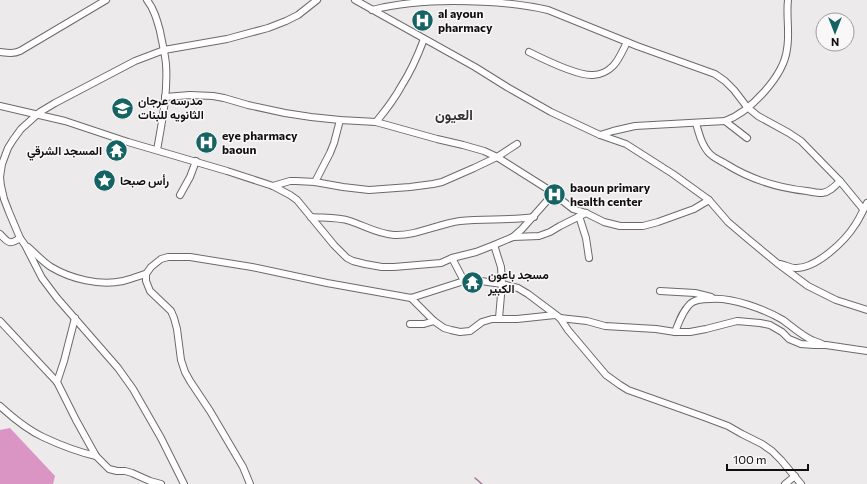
<svg xmlns="http://www.w3.org/2000/svg" width="867" height="484" font-family="Commissioner,Vazirmatn,sans-serif">
<style>
.forest{fill:#db95c4}
.lines{fill:none;stroke-linecap:round;stroke-linejoin:round}
.stream{stroke:#a77596;stroke-width:1.5}
.minor-casing{stroke:#6c696b;stroke-width:8}
.minor{stroke:#fff;stroke-width:6}
.labels{text-anchor:middle;stroke-width:3;stroke-linejoin:round;paint-order:stroke}
.poi-label{font-size:12px;font-weight:bold;fill:#111010;stroke:#faf7f9;text-anchor:start}
.quarter-label{font-size:14px;font-weight:bold;fill:#343133;stroke:#faf7f9}
</style>
<rect width="100%" height="100%" fill="#edeaeb"/>
<!-- forest -->
<polygon class="forest" points="10,428 55,476 53,484 0,484 0,430"/>
<g class="lines">
<!-- stream -->
<polyline class="stream" points="475,478 482,484"/>
<defs>
<g id="minor">
<path d="M 147,0 C 154,9 157,20 160,31 C 162,42 165,53 166,64 C 168,93 162,122 157,150"/>
<polyline points="355,0 475,67 507,87 551,112 600,135 626,144 673,174 709,200 728,222 748,239 777,263 808,286 836,300 867,310"/>
<path d="M 372,10 C 399,3 426,1 454,1 C 486,1 517,3 548,10 L 637,46 L 715,74 L 725,81 L 734,90 L 747,107 L 758,116 L 789,133 L 801,141 L 840,181 L 863,209"/>
<path d="M 0,52 C 8,53 13,54 20,51 L 106,0"/>
<path d="M 529,52 C 543,59 578,76 593,75 C 600,75 608,71 613,66 C 619,60 623,50 627,42"/>
<polyline points="165,97 190,95 213,96 224,98 248,105 285,113 311,117 340,120 376,122 437,139 463,145 484,151 497,157 546,188 573,209 586,213 604,222 620,226 643,226 658,222 694,209 709,200"/>
<polyline points="0,106 65,121 128,142 227,171 273,186 290,195 297,200 334,245 347,258 353,261 365,264 382,267 394,267 441,263 452,258 476,252 494,245 513,237 539,236 550,232 560,226 586,213"/>
<polyline points="725,121 747,138"/>
<path d="M 376,122 C 386,110 395,98 402,85 C 411,71 418,55 424,39"/>
<path d="M 696,123 C 699,134 702,146 710,154 C 715,159 720,160 726,164 C 750,179 778,188 807,191 C 812,192 817,193 822,193 C 830,192 835,186 840,181"/>
<path d="M 600,135 L 613,131 L 635,126 L 725,121 C 750,112 784,76 787,49 C 790,33 786,16 788,0"/>
<polyline points="315,182 330,153 334,143 340,120"/>
<polyline points="273,186 290,181 296,181 315,182 343,187 369,190 410,187 433,184 442,182 474,168 497,157 517,144"/>
<polyline points="180,195 190,177 196,161"/>
<polyline points="579,216 586,238 589,258"/>
<path d="M 311,217 C 324,218 338,217 350,221 C 365,226 378,234 394,235 C 416,236 438,224 460,221 C 484,218 509,221 534,217"/>
<path d="M 0,234 C 8,243 10,245 20,238"/>
<polyline points="513,237 522,229 553,194"/>
<polyline points="494,245 501,267 502,284 499,318"/>
<path d="M 28,247 C 36,254 43,262 51,267 C 71,279 100,286 123,281 C 131,279 138,276 146,274"/>
<path d="M 780,264 C 785,265 791,268 795,268 C 816,269 845,241 855,225 C 860,218 863,210 867,203"/>
<polyline points="464,281 481,281 502,284 518,288 528,294 560,318 568,330 606,375 620,385 628,390 704,417 728,426 742,434 762,444 772,451 781,460 801,484"/>
<polyline points="660,291 695,293 711,297"/>
<polyline points="411,298 434,321 444,328 451,330 460,332 470,331 482,322 492,319 517,319 555,315"/>
<polyline points="560,318 587,321 605,326 656,329 675,332 690,332 706,329 737,321 760,323 770,325 782,332 789,339 801,344 814,345 826,345 867,351"/>
<polyline points="0,321 57,382 76,420 96,456 109,469 117,471 125,471 132,473 150,481 161,484"/>
<polyline points="410,324 424,324 434,321"/>
<path d="M 675,332 C 679,322 682,312 690,304 C 695,299 703,299 710,299 C 732,297 764,309 783,320 C 791,326 799,333 808,338 C 812,341 818,342 822,344"/>
<polyline points="57,382 64,361 75,318"/>
<path d="M 0,406 C 12,417 28,430 43,437 C 60,445 78,452 96,456"/>
<polyline points="184,484 161,438 133,389 118,368 57,298 42,278 25,245 20,238 9,212 4,199 1,186 0,177 2,164 8,148 13,140 21,129 40,112 55,103 135,61 164,50 227,39 268,28 286,21 298,15 317,0"/>
<polyline points="250,484 243,467 210,411 190,381 185,372 181,360 177,329 174,318 171,311 150,291 146,281 146,274 151,267 161,259 168,257 190,257 252,267 327,283 411,298 464,281 452,258"/>
<polyline points="785,484 795,476"/>
</g>
</defs>
<!-- minor casing -->
<use href="#minor" class="minor-casing"/>
<!-- minor -->
<use href="#minor" class="minor"/>
</g>
<!-- icons -->
<defs>
<symbol id="hospital-disc" viewBox="-11 -11 22 22"><circle r="9.5" fill="#156463" stroke="#faf7f9"/><path d="M-5-5h3v3.5h4V-5h3V5h-3V1.5h-4V5h-3Z" fill="#fff"/></symbol>
<symbol id="school-disc" viewBox="-11 -11 22 22"><circle r="9.5" fill="#156463" stroke="#faf7f9"/><path d="M0-5L7-2L0 1L-7-2ZM-4 1L0 2.5L4 1V4Q0 6-4 4Z" fill="#fff"/></symbol>
<symbol id="temple-disc" viewBox="-11 -11 22 22"><circle r="9.5" fill="#156463" stroke="#faf7f9"/><path d="M0-6L5-2H3V0L6.5 2.5H4V6H1.5V3h-3V6H-4V2.5H-6.5L-3 0V-2H-5Z" fill="#fff"/></symbol>
<symbol id="sight-disc" viewBox="-11 -11 22 22"><circle r="9.5" fill="#156463" stroke="#faf7f9"/><path d="M0-6L1.8-2.2L6-1.7L2.9 1.2L3.7 5.4L0 3.3L-3.7 5.4L-2.9 1.2L-6-1.7L-1.8-2.2Z" fill="#fff"/></symbol>
</defs>
<g fill-rule="evenodd">
<use href="#hospital-disc" x="410" y="8" width="25" height="25"/>
<use href="#school-disc" x="110" y="96" width="25" height="25"/>
<use href="#hospital-disc" x="194" y="130" width="25" height="25"/>
<use href="#temple-disc" x="104" y="138" width="25" height="25"/>
<use href="#sight-disc" x="92" y="168" width="25" height="25"/>
<use href="#hospital-disc" x="542" y="182" width="25" height="25"/>
<use href="#temple-disc" x="460" y="270" width="25" height="25"/>
</g>
<g class="labels">
<!-- poi labels -->
<g class="poi-label">
<text x="438" y="18">al ayoun<tspan x="438" dy="14">pharmacy</tspan></text>
<text x="138" y="105">مدرسه عرجان<tspan x="138" dy="14">الثانويه للبنات</tspan></text>
<text x="222" y="140">eye pharmacy<tspan x="222" dy="14">baoun</tspan></text>
<text x="102" y="155" text-anchor="end">المسجد الشرقي</text>
<text x="120" y="185">رأس صبحا</text>
<text x="570" y="192">baoun primary<tspan x="570" dy="14">health center</tspan></text>
<text x="488" y="279">مسجد باعون<tspan x="488" dy="14">الكبير</tspan></text>
</g>
<!-- quarter labels -->
<g class="quarter-label">
<text x="454" y="120">العيون</text>
</g>
</g>
<!-- north arrow -->
<g transform="translate(835 32) rotate(180)"><circle r="19" fill="#faf7f9" stroke="#9d9b9c"/>
<path d="M0-3L7 15L0 10L-7 15Z" fill="#156463"/>
<text y="-6" font-size="11" font-weight="bold" text-anchor="middle" fill="#111010">N</text>
</g>
<!-- scale -->
<path d="M727 464v6h81v-6" fill="none" stroke="#111010" stroke-width="2"/>
<text x="733" y="464" font-size="12" fill="#111010" stroke="#faf7f9" stroke-width="3" paint-order="stroke">100 m</text>
</svg>
